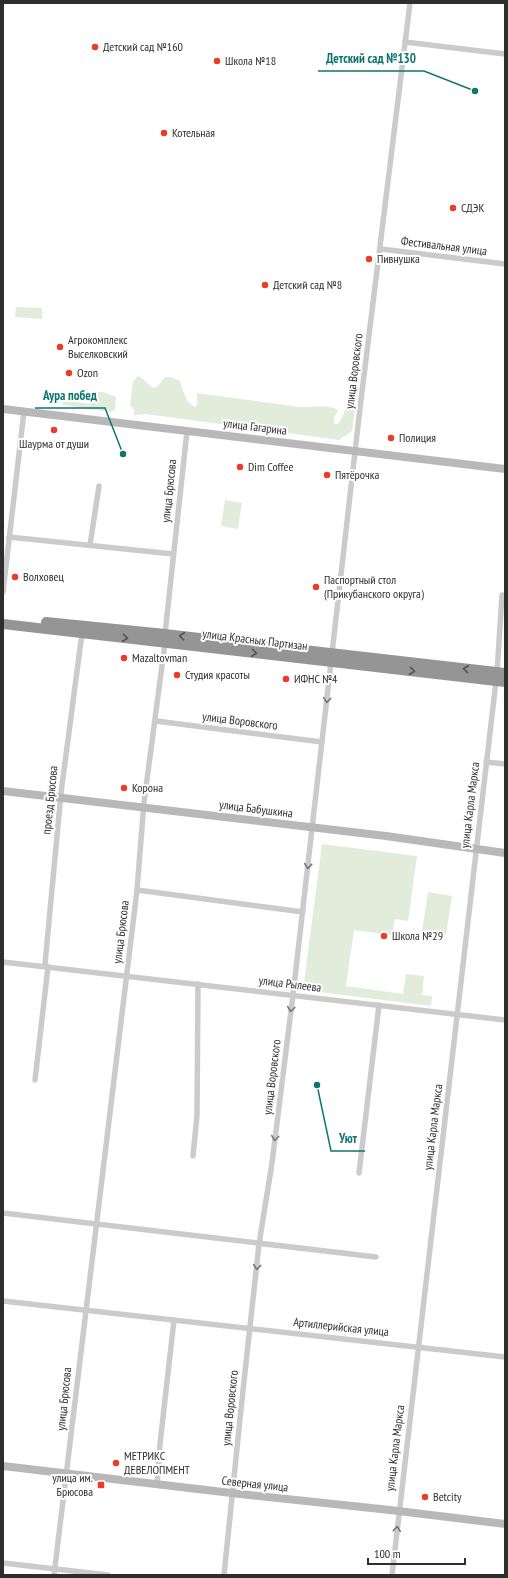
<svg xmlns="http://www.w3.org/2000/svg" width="508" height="1578" font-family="'PT Sans Narrow',sans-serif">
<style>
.green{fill:#e1ecdb}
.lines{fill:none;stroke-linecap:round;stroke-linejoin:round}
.street{stroke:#cbcbcb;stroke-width:5.5}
.secondary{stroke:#b8b8b8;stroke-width:8}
.highway{stroke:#959595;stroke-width:10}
.oneway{stroke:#525252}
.oneway2{stroke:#757575}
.poi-dot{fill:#ec3b29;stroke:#fff;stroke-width:1.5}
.labels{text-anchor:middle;stroke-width:4;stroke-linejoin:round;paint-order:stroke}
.poi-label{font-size:12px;fill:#2e2e2e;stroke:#fff;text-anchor:start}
.street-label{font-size:12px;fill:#2e2e2e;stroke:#fff}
.leader{fill:none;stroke:#0f766e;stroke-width:1.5}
.callout-dot{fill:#0f766e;stroke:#fff;stroke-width:1.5}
.callout-label{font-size:13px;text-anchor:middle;font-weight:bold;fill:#0f766e;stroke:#fff;stroke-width:4;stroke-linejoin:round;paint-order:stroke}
</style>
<rect width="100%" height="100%" fill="#fff"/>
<!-- green -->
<g class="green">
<polygon points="16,307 42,308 42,319 15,317"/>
<path d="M 138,376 L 142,378 L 153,388 L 158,386 L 165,377 L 171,377 L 180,381 C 184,392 184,401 195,407 L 197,404 L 197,393 L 299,407 C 311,408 327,403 338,410 L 334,418 L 334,424 L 338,424 L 344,414 L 345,408 L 355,410 L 352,431 L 339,440 L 146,414 L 134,415 L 134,410 L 130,405 L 133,381 Z"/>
<polygon points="94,392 103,392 116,397 115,410 110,412 63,405 63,402 70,401 89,404 92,401"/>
<polygon points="225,500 242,503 238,529 221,526"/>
<polygon points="322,844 417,856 408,921 395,919 392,935 354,930 346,986 403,994 406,974 424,976 422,995 432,996 431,1006 303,990"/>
<polygon points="428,892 452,896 446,935 422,931"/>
</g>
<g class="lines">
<!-- street -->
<g class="street">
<polyline points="405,42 505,54"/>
<polyline points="381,249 505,264"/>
<polyline points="9,537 173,554"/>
<polyline points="90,545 99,486"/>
<polyline points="3,592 24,411"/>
<polyline points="165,634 187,431"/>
<polyline points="497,673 502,595"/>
<polyline points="156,721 322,742"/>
<polyline points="486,762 505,764"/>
<polyline points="137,890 303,912"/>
<polyline points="3,962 505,1020"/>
<polyline points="35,1080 48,967 45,964 61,793 82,633"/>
<polyline points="193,1156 197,1115 198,984"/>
<polyline points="359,1173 379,1005"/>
<polyline points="3,1213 376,1257"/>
<polyline points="3,1301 505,1357"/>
<polyline points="157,1485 160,1444 174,1320"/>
<polyline points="3,1563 108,1575"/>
<polyline points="54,1575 137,890 144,802 165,643"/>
<polyline points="224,1575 241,1409 259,1244 272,1163 293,995 360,408 410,3"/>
<polyline points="392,1575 496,681"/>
</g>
<!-- secondary -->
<g class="secondary">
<polyline points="3,409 505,469"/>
<polyline points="3,791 386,836 505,853"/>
<polyline points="3,1466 240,1494 390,1510 505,1524"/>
</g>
<!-- highway -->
<g class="highway">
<polyline points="46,622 165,634 505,673"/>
<polyline points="3,624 505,682"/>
</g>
</g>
<!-- one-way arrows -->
<defs><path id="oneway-chevron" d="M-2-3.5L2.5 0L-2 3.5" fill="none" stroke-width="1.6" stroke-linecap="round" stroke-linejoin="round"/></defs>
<g class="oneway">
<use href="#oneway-chevron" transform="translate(182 636) rotate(-173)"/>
<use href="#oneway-chevron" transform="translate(125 638) rotate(7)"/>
<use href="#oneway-chevron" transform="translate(254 653) rotate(7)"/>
<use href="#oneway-chevron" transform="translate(466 669) rotate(-174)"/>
<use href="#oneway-chevron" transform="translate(412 671) rotate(7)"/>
</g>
<g class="oneway2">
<use href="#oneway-chevron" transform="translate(327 700) rotate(96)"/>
<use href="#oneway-chevron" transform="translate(308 866) rotate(96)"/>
<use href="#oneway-chevron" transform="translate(291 1009) rotate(97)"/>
<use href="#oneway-chevron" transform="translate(275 1138) rotate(97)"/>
<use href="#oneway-chevron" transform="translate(257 1267) rotate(96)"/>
<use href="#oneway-chevron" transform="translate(397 1529) rotate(-84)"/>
</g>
<!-- markers -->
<g class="poi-dot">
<circle cx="95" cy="47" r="4"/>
<circle cx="217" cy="61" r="4"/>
<circle cx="164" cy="133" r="4"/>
<circle cx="453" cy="208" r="4"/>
<circle cx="369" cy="259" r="4"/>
<circle cx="265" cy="285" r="4"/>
<circle cx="60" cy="347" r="4"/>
<circle cx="69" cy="373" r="4"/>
<circle cx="54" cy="430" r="4"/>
<circle cx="391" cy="438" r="4"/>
<circle cx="240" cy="467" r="4"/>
<circle cx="327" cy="475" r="4"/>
<circle cx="15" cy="577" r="4"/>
<circle cx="316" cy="587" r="4"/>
<circle cx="124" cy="658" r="4"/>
<circle cx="177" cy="675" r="4"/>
<circle cx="286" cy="679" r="4"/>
<circle cx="124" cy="788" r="4"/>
<circle cx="384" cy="936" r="4"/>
<circle cx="116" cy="1463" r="4"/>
<rect x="97" y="1481" width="8" height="8" rx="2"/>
<circle cx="425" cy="1497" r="4"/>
</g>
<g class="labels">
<!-- poi labels -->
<g class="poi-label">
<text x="103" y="51">Детский сад №160</text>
<text x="225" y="65">Школа №18</text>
<text x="172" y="137">Котельная</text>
<text x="461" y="212">СДЭК</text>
<text x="377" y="263">Пивнушка</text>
<text x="273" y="289">Детский сад №8</text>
<text x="68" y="344">Агрокомплекс<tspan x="68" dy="14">Выселковский</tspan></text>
<text x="77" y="377">Ozon</text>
<text x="399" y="442">Полиция</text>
<text x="54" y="448" text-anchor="middle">Шаурма от души</text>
<text x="248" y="471">Dim Coffee</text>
<text x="335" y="479">Пятёрочка</text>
<text x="23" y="581">Волховец</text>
<text x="324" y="584">Паспортный стол<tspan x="324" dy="14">(Прикубанского округа)</tspan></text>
<text x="132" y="662">Mazaltovman</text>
<text x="185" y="679">Студия красоты</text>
<text x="294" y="683">ИФНС №4</text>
<text x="132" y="792">Корона</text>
<text x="392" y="940">Школа №29</text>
<text x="124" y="1460">МЕТРИКС<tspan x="124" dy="14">ДЕВЕЛОПМЕНТ</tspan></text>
<text x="93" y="1482" text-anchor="end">улица им.<tspan x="93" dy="14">Брюсова</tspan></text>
<text x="433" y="1501">Betcity</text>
</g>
<!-- street labels -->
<g class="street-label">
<text transform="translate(444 246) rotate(7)" y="4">Фестивальная улица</text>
<text transform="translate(354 371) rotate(-83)" y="4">улица Воровского</text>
<text transform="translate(255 427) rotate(7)" y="4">улица Гагарина</text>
<text transform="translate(169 491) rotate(-84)" y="4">улица Брюсова</text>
<text transform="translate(255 640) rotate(7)" y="4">улица Красных Партизан</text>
<text transform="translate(240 721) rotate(7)" y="4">улица Воровского</text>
<text transform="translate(50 800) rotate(-84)" y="4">проезд Брюсова</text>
<text transform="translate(470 805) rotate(-83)" y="4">улица Карла Маркса</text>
<text transform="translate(256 809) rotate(7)" y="4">улица Бабушкина</text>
<text transform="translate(121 932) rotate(-83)" y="4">улица Брюсова</text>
<text transform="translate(290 984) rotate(7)" y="4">улица Рылеева</text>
<text transform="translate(272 1077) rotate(-83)" y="4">улица Воровского</text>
<text transform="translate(433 1127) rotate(-83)" y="4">улица Карла Маркса</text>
<text transform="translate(341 1327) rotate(6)" y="4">Артиллерийская улица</text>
<text transform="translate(64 1399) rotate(-84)" y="4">улица Брюсова</text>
<text transform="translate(230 1408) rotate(-84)" y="4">улица Воровского</text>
<text transform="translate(395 1448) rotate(-83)" y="4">улица Карла Маркса</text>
<text transform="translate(255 1484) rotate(6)" y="4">Северная улица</text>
</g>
</g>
<!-- callouts -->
<path class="leader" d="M475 91L424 71H318M123 454L105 408H35M317 1085L331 1151H365"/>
<g class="callout-dot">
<circle cx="475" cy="91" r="4"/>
<circle cx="123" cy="454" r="4"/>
<circle cx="317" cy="1085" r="4"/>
</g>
<g class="callout-label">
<text x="371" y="63">Детский сад №130</text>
<text x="70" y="400">Аура побед</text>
<text x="348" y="1143">Уют</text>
</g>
<!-- border -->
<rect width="508" height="1578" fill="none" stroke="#2e2e2e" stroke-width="8"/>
<!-- scale -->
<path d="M368 1558v6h97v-6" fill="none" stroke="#2e2e2e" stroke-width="2"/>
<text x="374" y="1558" font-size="12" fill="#2e2e2e" stroke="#ffffff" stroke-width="3" paint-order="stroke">100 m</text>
</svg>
